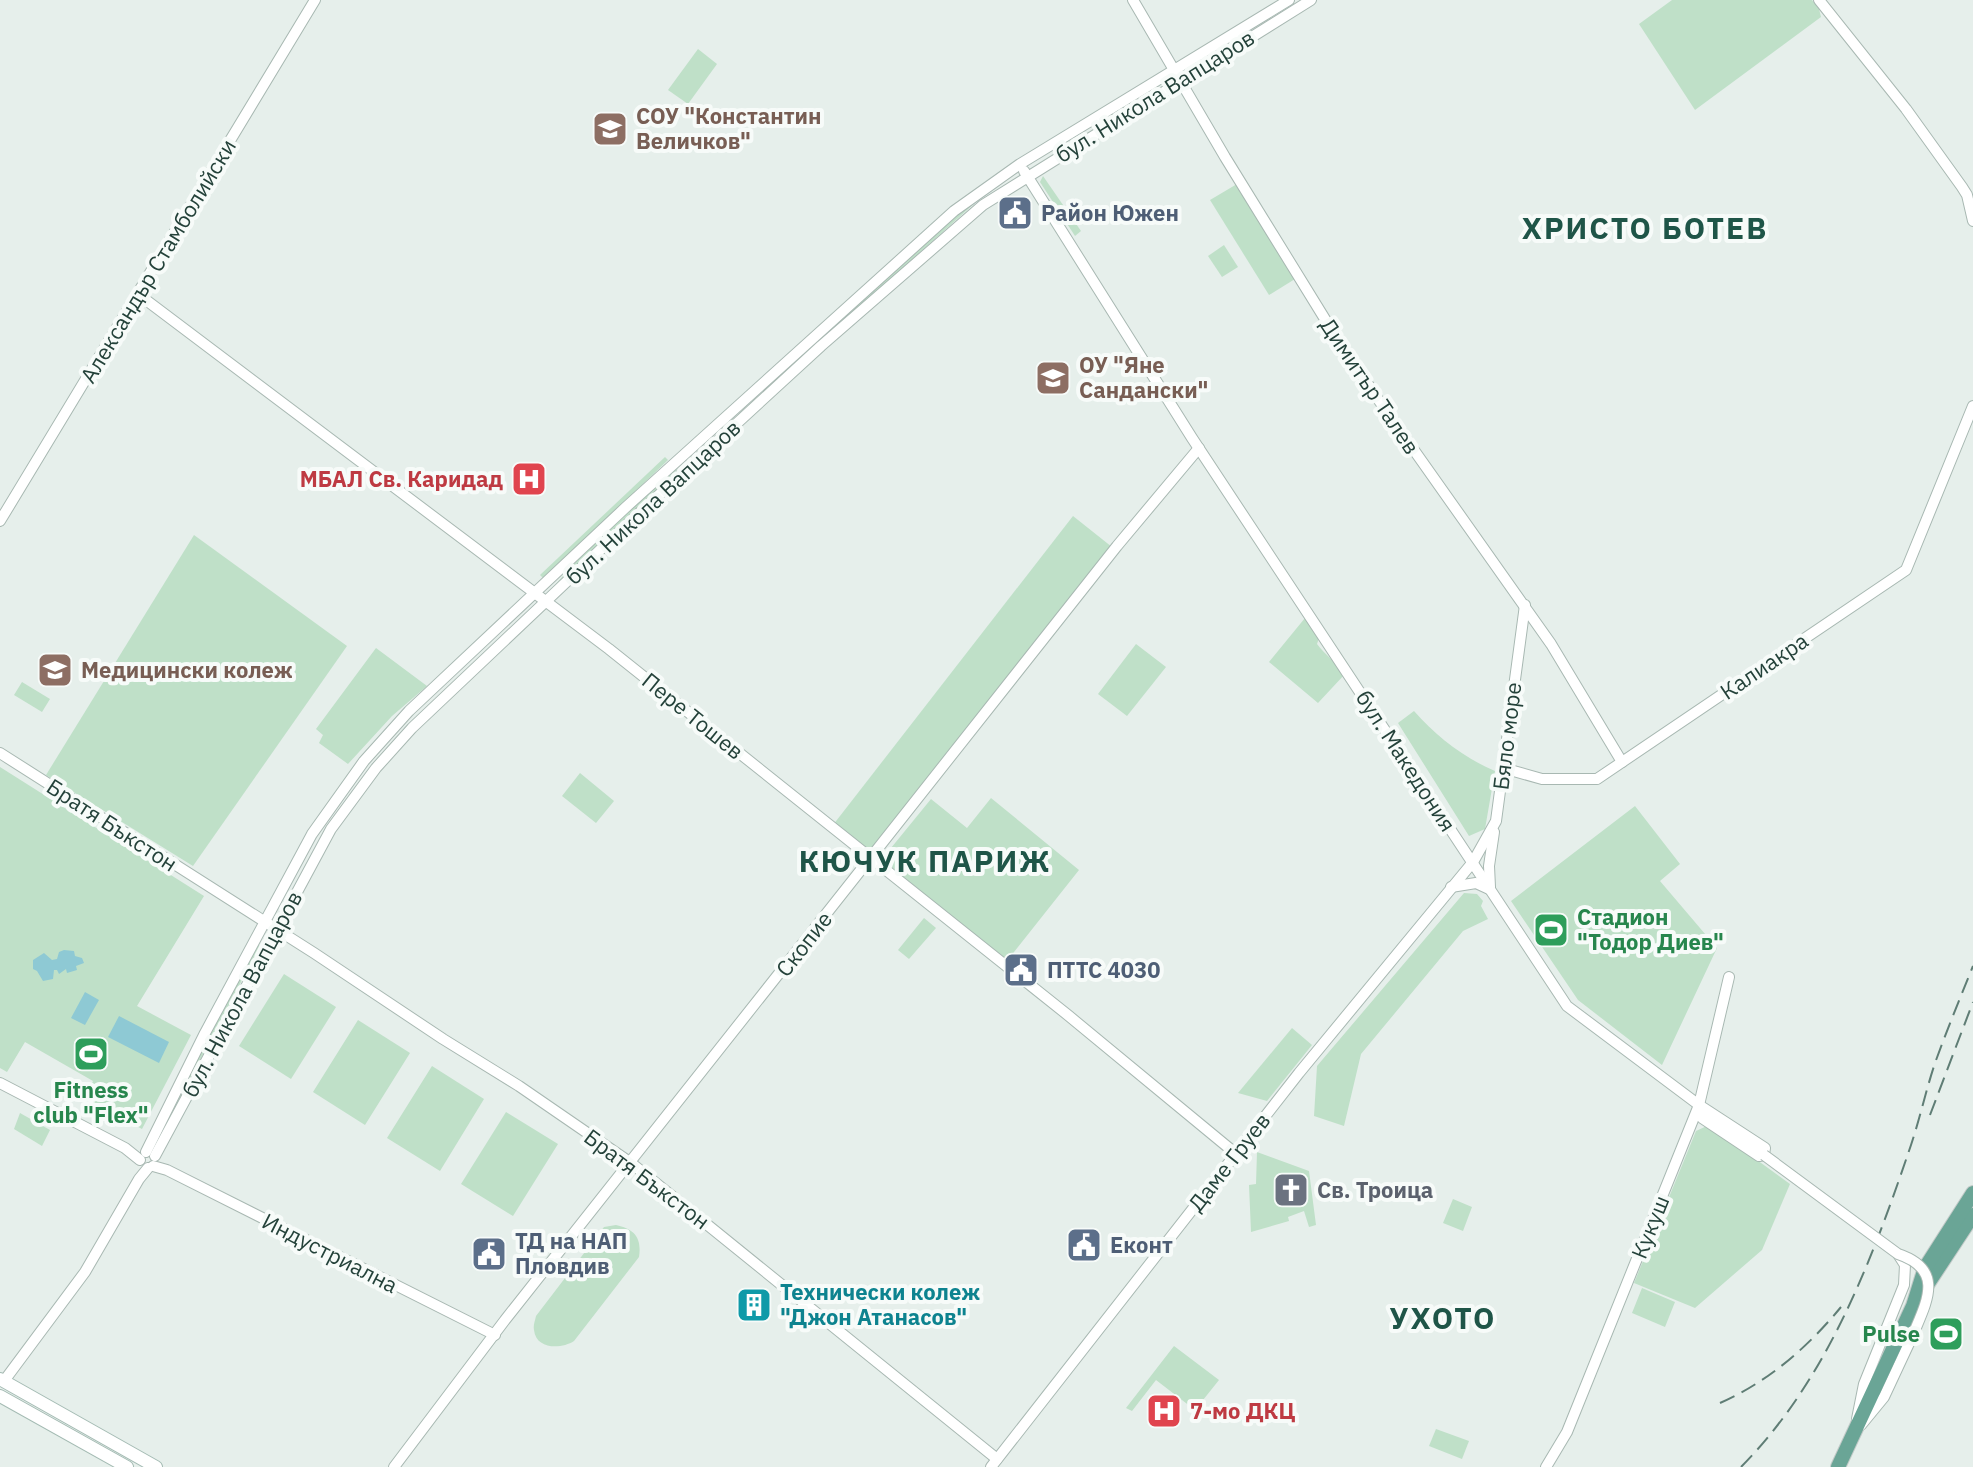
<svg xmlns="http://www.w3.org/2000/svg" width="1973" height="1467" font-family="'IBM Plex Sans',sans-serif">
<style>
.green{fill:#bfe0c8;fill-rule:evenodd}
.water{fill:#8ec9d4}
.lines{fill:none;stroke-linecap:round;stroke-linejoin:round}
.tertiary-casing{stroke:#a8b8b2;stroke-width:12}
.secondary-casing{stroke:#a4bbb3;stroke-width:14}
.primary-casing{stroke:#c2cac8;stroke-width:16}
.tertiary{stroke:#fff;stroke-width:10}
.secondary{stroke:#fff;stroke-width:12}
.primary{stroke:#6aa596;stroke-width:14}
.rail{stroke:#5f7d75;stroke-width:2;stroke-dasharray:16 8;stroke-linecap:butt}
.tertiary-bridge-casing{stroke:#a8b8b2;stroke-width:12;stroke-linecap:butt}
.tertiary-bridge{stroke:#fff;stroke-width:10}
.labels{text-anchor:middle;stroke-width:8;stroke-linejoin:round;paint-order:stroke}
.street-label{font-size:22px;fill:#24423a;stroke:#f7fbf9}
.education-label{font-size:22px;font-weight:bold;fill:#785e54;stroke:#f7fbf9;text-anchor:start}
.service-label{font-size:22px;font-weight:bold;fill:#4e5e75;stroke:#f7fbf9;text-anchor:start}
.health-label{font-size:22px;font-weight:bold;fill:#be3a42;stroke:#f7fbf9;text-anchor:end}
.leisure-label{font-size:22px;font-weight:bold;fill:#27864d;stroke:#f7fbf9;text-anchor:start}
.worship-label{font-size:22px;font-weight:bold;fill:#5b616d;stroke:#f7fbf9;text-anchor:start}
.culture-label{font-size:22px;font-weight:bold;fill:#0d838f;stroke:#f7fbf9;text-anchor:start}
.district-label{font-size:30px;font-weight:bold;letter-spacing:2px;fill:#1f5548;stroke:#f7fbf9}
</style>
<rect width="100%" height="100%" fill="#e6efeb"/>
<!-- green -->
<g class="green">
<polygon points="1672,0 1812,0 1819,9 1821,17 1695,110 1639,24"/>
<polygon points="698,49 717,64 688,104 668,90"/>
<polygon points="1043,176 1081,231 1075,236 1040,182"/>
<path d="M 1002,183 L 976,202 L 831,332 L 827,328 C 883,279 938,221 1002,183 Z"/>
<polygon points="1237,184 1295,279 1269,295 1210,200"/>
<polygon points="1224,245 1238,267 1222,277 1208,256"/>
<polygon points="665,457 668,460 544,579 540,575"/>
<polygon points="674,466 677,470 554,586 599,536"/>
<polygon points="1073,516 1112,547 871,855 833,825"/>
<polygon points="194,535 347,646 193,866 46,775"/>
<path d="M 1305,618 L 1319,638 L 1317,644 C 1326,656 1336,662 1345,674 L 1318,703 L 1269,662 Z"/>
<polygon points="1136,644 1166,667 1127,716 1098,694"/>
<polygon points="376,648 427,686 392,716 348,764 319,743 323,735 316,729"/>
<polygon points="22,682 50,699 42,712 14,695"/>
<path d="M 1414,711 C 1436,736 1464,758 1495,771 L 1485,829 L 1469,836 L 1398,723 Z"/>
<polygon points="0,767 204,896 137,1006 191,1035 142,1129 84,1098 93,1081 25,1042 7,1072 0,1068"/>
<polygon points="580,773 614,801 596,823 562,796"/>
<polygon points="991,798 1079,870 1006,962 882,859 931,799 967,828"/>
<polygon points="1635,806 1680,864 1660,881 1717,948 1662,1065 1578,1000 1511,901"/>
<polygon points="1464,893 1477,894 1483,901 1481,906 1488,919 1463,931 1361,1054 1344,1126 1314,1116 1317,1066"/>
<polygon points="924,918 936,928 909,959 898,950"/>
<polygon points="256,944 260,946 161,1134 157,1132"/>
<polygon points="284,974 336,1007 291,1079 239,1046"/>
<polygon points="358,1020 410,1053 365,1125 313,1092"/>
<polygon points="1292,1028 1312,1045 1267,1101 1238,1093"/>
<polygon points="432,1066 484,1099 440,1171 387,1138"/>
<polygon points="506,1112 558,1144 513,1216 461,1184"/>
<polygon points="20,1113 50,1130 42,1146 14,1129"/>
<polygon points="1709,1125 1790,1184 1762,1250 1695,1308 1634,1283 1696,1131"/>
<path d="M 1257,1152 L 1309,1171 L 1316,1225 L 1309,1227 L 1304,1211 L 1288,1217 L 1289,1221 L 1251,1232 L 1249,1185 L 1256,1184 ZM 1286,1175 L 1290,1177 L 1293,1175 L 1301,1181 L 1299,1184 L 1304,1188 L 1298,1195 L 1293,1192 L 1283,1205 L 1275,1198 L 1284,1185 L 1281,1182 Z"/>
<polygon points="1453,1199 1472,1207 1463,1231 1443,1223"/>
<path d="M 616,1225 C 634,1229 642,1237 639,1257 L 574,1341 C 562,1349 536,1350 534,1330 C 533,1325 535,1321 536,1316 L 604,1227 Z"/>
<polygon points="1642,1288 1675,1302 1665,1327 1632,1313"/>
<polygon points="1174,1346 1219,1380 1195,1410 1156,1380 1132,1411 1126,1408"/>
<polygon points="1436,1429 1469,1441 1462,1459 1429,1446"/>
</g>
<!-- water -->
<g class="water">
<polygon points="64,950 74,951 75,956 82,958 84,963 76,966 77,970 67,973 66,969 59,974 57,970 54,970 53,979 43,981 37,971 33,969 33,960 44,953 52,960 57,959 59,952"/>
<polygon points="85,992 99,1000 85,1025 71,1018"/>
<polygon points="119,1016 169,1042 159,1063 108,1037"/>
</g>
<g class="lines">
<defs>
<g id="tertiary">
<polyline points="1133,0 1225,157 1336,337 1380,402 1551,644 1622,762"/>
<polyline points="1819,0 1906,109 1962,187 1967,195 1973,221"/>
<polyline points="1024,171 1192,438 1567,1006 1699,1105 1765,1148 1764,1155 1759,1156 1702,1118 1699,1105"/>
<polyline points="138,294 609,649 1069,1016 1235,1153"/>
<polyline points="0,521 315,0"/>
<polyline points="0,753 314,953 443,1039 519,1086 631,1163 997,1459"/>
<polyline points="1503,768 1542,779 1597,779 1906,570 1973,406"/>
<polyline points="1451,887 1476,883 1489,889"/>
<polyline points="1490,887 1489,866 1494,832"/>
<polyline points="0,1083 125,1148 140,1160"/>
<polyline points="146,1152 205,1033 312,834 364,761 409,711 625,508 954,211 1020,164 1289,0"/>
<polyline points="155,1156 331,829 376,768 412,728 636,516 821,346 983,205 1311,0"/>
<polyline points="153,1166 167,1170 495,1335"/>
<polyline points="4,1381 85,1272 139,1179 148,1168"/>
<polyline points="1857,1419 1864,1384 1904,1285 1905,1265 1898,1254"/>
<polyline points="1861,1425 1884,1397 1912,1337"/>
<polyline points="394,1467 505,1320 1117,546 1199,448"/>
<polyline points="991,1467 1299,1073 1473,862 1496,821 1525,605"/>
<polyline points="1546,1467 1567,1432 1699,1105 1729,977"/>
</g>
<g id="secondary">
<polyline points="0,1379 156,1467"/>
<polyline points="0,1396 127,1467"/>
</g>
<g id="primary">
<polyline points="1923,1291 1973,1215"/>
<polyline points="1838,1467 1913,1306 1925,1268 1973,1193"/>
</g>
</defs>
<!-- tertiary casing -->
<use href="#tertiary" class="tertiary-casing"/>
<!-- secondary casing -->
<use href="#secondary" class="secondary-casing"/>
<!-- primary casing -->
<use href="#primary" class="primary-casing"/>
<!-- tertiary -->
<use href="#tertiary" class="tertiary"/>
<!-- secondary -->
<use href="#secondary" class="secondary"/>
<!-- primary -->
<use href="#primary" class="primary"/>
<!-- rail -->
<g class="rail">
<polyline points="1930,1115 1973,1002"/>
<path d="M 1720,1403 C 1768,1382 1808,1347 1841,1307"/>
<path d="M 1741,1467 C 1828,1379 1872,1260 1911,1145 C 1920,1118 1926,1090 1935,1063 C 1947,1030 1960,998 1973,966"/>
</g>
<defs>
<path id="tertiary-bridge" d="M 1764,1155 L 1898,1254 C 1946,1270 1926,1303 1912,1337"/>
</defs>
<!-- tertiary-bridge casing -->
<use href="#tertiary-bridge" class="tertiary-bridge-casing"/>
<!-- tertiary-bridge -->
<use href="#tertiary-bridge" class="tertiary-bridge"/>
</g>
<!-- icons -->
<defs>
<symbol id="school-square" viewBox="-11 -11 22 22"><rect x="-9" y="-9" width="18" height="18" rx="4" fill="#8d6e63" stroke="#f7fbf9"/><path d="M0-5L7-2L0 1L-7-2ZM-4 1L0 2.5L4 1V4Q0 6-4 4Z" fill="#fff"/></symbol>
<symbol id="civic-square" viewBox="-11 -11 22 22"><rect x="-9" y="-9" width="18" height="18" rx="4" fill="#5c6f8a" stroke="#f7fbf9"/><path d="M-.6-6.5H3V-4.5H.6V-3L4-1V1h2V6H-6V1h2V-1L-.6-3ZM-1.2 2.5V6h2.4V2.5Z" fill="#fff"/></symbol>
<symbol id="hospital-square" viewBox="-11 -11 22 22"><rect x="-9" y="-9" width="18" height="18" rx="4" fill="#e0444e" stroke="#f7fbf9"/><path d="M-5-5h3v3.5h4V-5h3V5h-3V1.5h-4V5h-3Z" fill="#fff"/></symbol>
<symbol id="university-square" viewBox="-11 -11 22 22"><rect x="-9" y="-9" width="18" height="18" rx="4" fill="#8d6e63" stroke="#f7fbf9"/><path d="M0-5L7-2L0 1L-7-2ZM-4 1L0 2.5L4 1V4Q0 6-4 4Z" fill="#fff"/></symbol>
<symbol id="stadium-square" viewBox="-11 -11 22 22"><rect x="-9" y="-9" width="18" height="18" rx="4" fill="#2e9e5b" stroke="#f7fbf9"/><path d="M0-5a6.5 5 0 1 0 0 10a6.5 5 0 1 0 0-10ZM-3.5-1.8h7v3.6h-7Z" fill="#fff"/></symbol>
<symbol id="church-square" viewBox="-11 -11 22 22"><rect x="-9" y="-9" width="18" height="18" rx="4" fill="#6b7280" stroke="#f7fbf9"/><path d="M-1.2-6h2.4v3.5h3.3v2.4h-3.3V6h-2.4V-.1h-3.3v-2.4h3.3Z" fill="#fff"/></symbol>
<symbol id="building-square" viewBox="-11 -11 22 22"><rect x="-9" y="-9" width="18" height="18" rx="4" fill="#0f9aa8" stroke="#f7fbf9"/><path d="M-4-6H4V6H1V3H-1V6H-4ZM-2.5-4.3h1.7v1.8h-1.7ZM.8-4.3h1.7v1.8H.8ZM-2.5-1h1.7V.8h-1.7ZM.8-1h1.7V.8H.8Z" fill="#fff"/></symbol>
</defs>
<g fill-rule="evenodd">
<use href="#school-square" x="590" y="109" width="40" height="40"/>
<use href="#civic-square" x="995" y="193" width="40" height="40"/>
<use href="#school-square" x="1033" y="358" width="40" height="40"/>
<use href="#hospital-square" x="509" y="459" width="40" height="40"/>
<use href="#university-square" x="35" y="650" width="40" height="40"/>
<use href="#stadium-square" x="1531" y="910" width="40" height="40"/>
<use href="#civic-square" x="1001" y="950" width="40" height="40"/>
<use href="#stadium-square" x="71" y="1034" width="40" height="40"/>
<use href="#church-square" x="1271" y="1170" width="40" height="40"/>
<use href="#civic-square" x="1064" y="1225" width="40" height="40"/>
<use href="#civic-square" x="469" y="1234" width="40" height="40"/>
<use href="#building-square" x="734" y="1285" width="40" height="40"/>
<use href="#stadium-square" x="1926" y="1314" width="40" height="40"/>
<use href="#hospital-square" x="1144" y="1391" width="40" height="40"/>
</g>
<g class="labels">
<!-- street labels -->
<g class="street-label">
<text transform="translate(1155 96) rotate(-32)" y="8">бул. Никола Вапцаров</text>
<text transform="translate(158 261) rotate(-59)" y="8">Александър Стамболийски</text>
<text transform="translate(1370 386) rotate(56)" y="8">Димитър Талев</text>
<text transform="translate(653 502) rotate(-43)" y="8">бул. Никола Вапцаров</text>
<text transform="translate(1764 666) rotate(-34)" y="8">Калиакра</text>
<text transform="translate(693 716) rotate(39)" y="8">Пере Тошев</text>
<text transform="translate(1507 736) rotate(-83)" y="8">Бяло море</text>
<text transform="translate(1406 761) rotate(57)" y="8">бул. Македония</text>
<text transform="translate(112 825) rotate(33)" y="8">Братя Бъкстон</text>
<text transform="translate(804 944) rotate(-52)" y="8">Скопие</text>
<text transform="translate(242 994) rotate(-62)" y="8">бул. Никола Вапцаров</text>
<text transform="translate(1229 1162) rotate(-52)" y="8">Даме Груев</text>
<text transform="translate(647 1179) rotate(37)" y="8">Братя Бъкстон</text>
<text transform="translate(1650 1227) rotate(-68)" y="8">Кукуш</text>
<text transform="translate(330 1253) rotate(27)" y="8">Индустриална</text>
</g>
<!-- education labels -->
<g class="education-label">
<text x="636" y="124">СОУ "Константин<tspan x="636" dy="25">Величков"</tspan></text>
<text x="1079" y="373">ОУ "Яне<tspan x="1079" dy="25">Сандански"</tspan></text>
<text x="81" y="678">Медицински колеж</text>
</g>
<!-- service labels -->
<g class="service-label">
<text x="1041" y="221">Район Южен</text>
<text x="1047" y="978">ПТТС 4030</text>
<text x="515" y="1249">ТД на НАП<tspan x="515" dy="25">Пловдив</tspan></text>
<text x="1110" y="1253">Еконт</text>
</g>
<!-- health labels -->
<g class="health-label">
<text x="503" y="487">МБАЛ Св. Каридад</text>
<text x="1190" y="1419" text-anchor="start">7-мо ДКЦ</text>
</g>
<!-- leisure labels -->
<g class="leisure-label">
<text x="1577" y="925">Стадион<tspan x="1577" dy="25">"Тодор Диев"</tspan></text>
<text x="91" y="1098" text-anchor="middle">Fitness<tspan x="91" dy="25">club "Flex"</tspan></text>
<text x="1920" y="1342" text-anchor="end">Pulse</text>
</g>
<!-- worship labels -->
<g class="worship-label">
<text x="1317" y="1198">Св. Троица</text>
</g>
<!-- culture labels -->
<g class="culture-label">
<text x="780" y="1300">Технически колеж<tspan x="780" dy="25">"Джон Атанасов"</tspan></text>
</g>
<!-- district labels -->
<g class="district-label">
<text x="1645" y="239">ХРИСТО БОТЕВ</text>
<text x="925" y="872">КЮЧУК ПАРИЖ</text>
<text x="1443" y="1329">УХОТО</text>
</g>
</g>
</svg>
